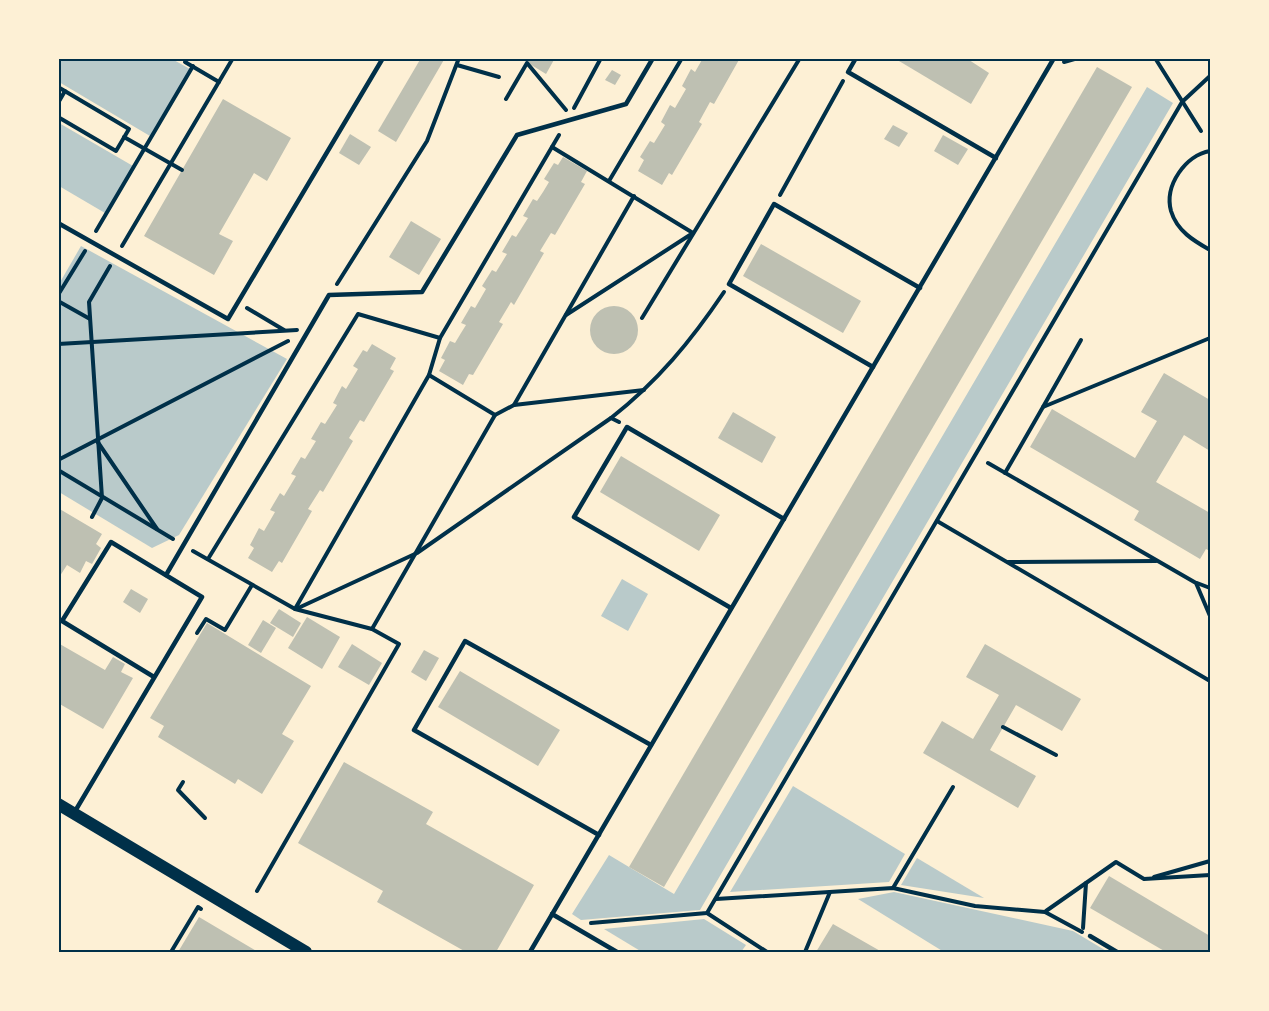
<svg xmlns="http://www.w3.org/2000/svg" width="1269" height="1011" font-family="'IBM Plex Sans',sans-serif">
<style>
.green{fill:#b9caca}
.building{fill:#bec0b2}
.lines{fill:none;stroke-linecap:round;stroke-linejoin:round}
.path{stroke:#003049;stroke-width:4}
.service{stroke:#003049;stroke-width:4.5}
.secondary{stroke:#003049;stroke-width:12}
.neatline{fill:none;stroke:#003049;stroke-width:2}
</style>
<rect width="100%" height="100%" fill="#fdf0d5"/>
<!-- green -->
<g class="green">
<polygon points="59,59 172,59 190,69 150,136 59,82"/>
<polygon points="1147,87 1173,103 700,910 581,920 572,914 609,855 674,894"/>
<polygon points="59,123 133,166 105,213 59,186"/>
<polygon points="81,246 287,359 179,535 152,548 59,492 59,284"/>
<polygon points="622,579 648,594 628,631 601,616"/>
<polygon points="793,786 905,854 889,882 730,892"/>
<polygon points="917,858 984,898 901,885"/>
<polygon points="894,892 1073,931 1108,952 944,952 858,899"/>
<polygon points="704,919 746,945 741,952 642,952 604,929"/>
</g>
<!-- building -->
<g class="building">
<polygon points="421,58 445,58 396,142 378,131"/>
<polygon points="520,58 555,58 546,74"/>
<polygon points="703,58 740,58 714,104 710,102 699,122 702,124 672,175 669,173 662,185 638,171 644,160 640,157 650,141 654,143 665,125 661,122 670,105 675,108 686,89 682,86 691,69 695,72"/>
<polygon points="894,58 966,58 989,73 971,104"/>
<polygon points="1097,67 1132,87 664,887 629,867"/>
<polygon points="612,70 621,75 615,85 605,80"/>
<polygon points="223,99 291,138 267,181 254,173 219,234 233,241 214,275 144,236"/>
<polygon points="893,125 908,133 899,147 884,139"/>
<polygon points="350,134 371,147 359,165 339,153"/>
<polygon points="943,135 968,149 958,165 934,151"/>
<polygon points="563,157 587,171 581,182 585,184 555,235 551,233 540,251 544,253 514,305 511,302 499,322 503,324 473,375 469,374 463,385 439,371 445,360 441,358 450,341 455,343 461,333 466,325 461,323 471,306 475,308 486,289 482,286 492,270 496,272 507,254 502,252 512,235 516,237 528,218 523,216 533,199 537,201 543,192 549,182 544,179 554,163 558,165"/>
<polygon points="411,221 441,239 419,275 389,257"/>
<polygon points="761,244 861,301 843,333 743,276"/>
<circle cx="614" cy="330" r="24"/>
<polygon points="372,344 396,358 390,369 394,371 364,422 360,420 349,438 353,441 323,492 320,490 308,509 312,511 282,563 279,561 272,572 248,558 254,548 250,545 259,528 264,531 275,512 270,510 280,493 284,496 296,476 291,474 301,457 305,459 316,441 311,439 321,422 325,424 337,405 333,403 342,386 346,389 358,369 353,366 363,350 367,352"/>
<polygon points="1164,373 1210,400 1210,451 1184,435 1156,482 1210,513 1210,551 1206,549 1200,559 1134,520 1139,511 1030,447 1052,409 1135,458 1157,421 1141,412"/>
<polygon points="733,412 776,437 762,463 718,438"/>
<polygon points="621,456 720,515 699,551 600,492"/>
<polygon points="58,508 102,534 96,544 101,548 92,564 86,561 80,573 67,565 58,579"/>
<polygon points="131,589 148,599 140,613 123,602"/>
<polygon points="279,609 301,623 293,637 270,623"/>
<polygon points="307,617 340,637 322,669 288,648"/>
<polygon points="263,620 276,628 261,653 248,645"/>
<polygon points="207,623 311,686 282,734 294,741 262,794 238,779 235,784 158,737 164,726 150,718"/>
<polygon points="58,643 105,670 113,657 125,664 121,672 133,678 103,729 58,703"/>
<polygon points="352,644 382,663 369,685 338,667"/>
<polygon points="985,644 1081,699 1062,731 1016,705 990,750 1036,776 1018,808 923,753 942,721 973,739 999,695 966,677"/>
<polygon points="424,650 439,658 426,681 411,672"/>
<polygon points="460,671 560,730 538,766 438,707"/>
<polygon points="344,762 433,812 426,824 534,885 496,952 466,952 377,902 383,891 298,843"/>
<polygon points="1109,876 1210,936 1210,952 1166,952 1090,908"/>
<polygon points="199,917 258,952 178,952"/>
<polygon points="833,924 882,952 816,952"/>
</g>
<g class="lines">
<!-- path -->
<g class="path">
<polyline points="187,58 185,62 219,82"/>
<polyline points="1155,58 1201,131"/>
<polyline points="1064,62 1078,58"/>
<polyline points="457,65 499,77"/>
<polyline points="58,87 129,129 116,151 58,117"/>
<polyline points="506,99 527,63 566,110"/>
<polyline points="58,103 65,91"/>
<polyline points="574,108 601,58"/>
<polyline points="124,137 182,170"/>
<polyline points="552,147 693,233 566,315"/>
<path d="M 1210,151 C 1186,155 1164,185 1171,211 C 1177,231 1194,241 1210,250"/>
<polyline points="609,181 682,58"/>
<polyline points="780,195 843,81"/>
<polyline points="96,231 193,66"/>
<polyline points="122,246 233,58"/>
<polyline points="337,284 427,141 459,58"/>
<polyline points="58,295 85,251"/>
<polyline points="58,301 90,319"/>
<polyline points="247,308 284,330"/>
<polyline points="642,318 800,58"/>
<polyline points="58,344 297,330"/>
<polyline points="429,375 495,415"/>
<polyline points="514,405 644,390"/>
<polyline points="1043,407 1081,340"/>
<path d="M 611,418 C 658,381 691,341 724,292"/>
<polyline points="97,441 157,529"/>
<polyline points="58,460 288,341"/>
<polyline points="988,463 1196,583 1210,616"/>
<polyline points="58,470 173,539"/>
<polyline points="1005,473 1043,407 1210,338"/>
<polyline points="92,517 102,498 89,302 110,266"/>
<polyline points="937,521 1210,681"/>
<polyline points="193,551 295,609 372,629"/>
<polyline points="208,559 358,314 440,338"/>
<polyline points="1008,562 1156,561"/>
<polyline points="1197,583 1210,588"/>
<polyline points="295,609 429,375 440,338 559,135"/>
<polyline points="296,609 417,553 611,418 619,422"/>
<polyline points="197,633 206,619 225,630 252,585"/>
<polyline points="1003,727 1056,755"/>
<polyline points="183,782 178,790 205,818"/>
<polyline points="1154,877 1210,861"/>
<polyline points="893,888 953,787"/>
<polyline points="257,891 399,644 372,629 495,415 514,405 634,196"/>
<polyline points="716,899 893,888 975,906 1045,912 1082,932"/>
<polyline points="1046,911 1116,862 1144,879 1210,875"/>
<polyline points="707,913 767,952"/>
<polyline points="591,923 707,913 1182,102 1210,76"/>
<polyline points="1083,928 1086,883"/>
<polyline points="171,952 198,907 201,909"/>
<polyline points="805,952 830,892"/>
</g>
<!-- service -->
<g class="service">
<polyline points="856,58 848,72 996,158"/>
<polyline points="58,223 228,319 383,58"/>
<polyline points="873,367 729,284 774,204 920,288"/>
<polyline points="166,575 329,295 422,292 517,135 626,104 653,58"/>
<polyline points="731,608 574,517 627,427 784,519"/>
<polyline points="74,813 202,597 111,542 62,621 154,677"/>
<polyline points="599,835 414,730 465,641 651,745"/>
<polyline points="552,914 617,952"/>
<polyline points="1090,936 1117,952"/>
<polyline points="530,952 1054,58"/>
</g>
<!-- secondary -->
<polyline class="secondary" points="58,804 306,952"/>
</g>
<!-- border -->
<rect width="1269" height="1011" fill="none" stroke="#fdf0d5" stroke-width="120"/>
<rect x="60" y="60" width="1149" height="891" class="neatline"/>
</svg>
